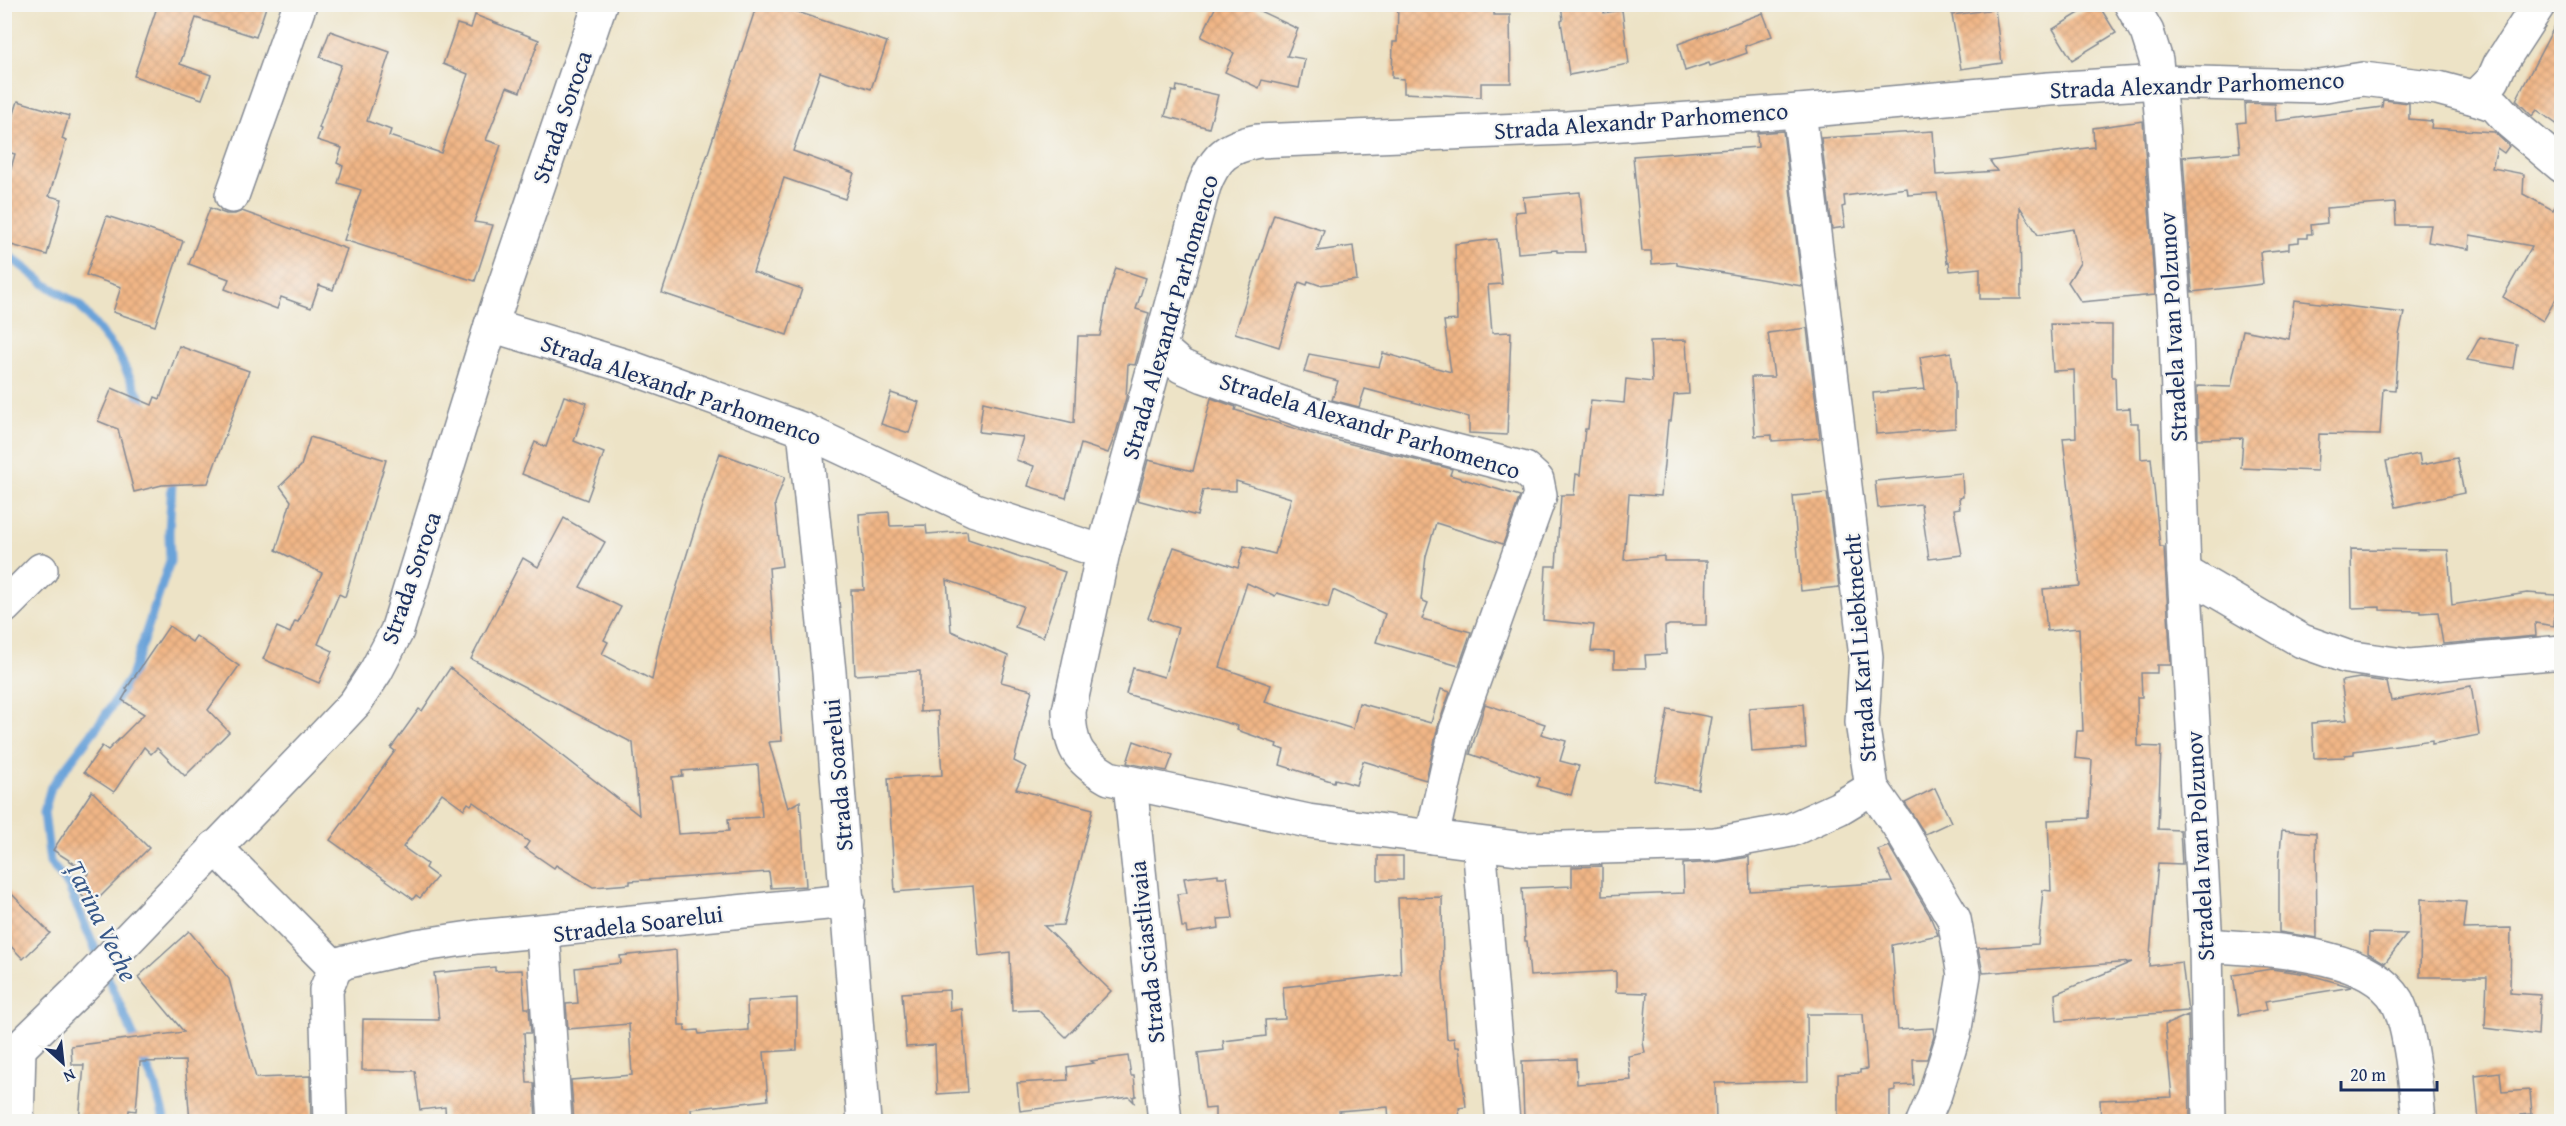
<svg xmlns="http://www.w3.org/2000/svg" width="2566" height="1126" font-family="'Gentium Book Plus',serif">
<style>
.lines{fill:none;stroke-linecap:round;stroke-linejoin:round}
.stream{stroke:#6aa3d9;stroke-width:9}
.building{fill:url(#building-cross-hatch);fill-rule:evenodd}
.street-casing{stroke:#848992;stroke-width:36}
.secondary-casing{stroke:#848992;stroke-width:36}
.street{stroke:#fff;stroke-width:33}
.secondary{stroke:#fff;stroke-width:33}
.labels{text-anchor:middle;stroke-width:4.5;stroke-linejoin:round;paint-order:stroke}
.street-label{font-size:24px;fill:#1b2f5e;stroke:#f6f6f2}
.water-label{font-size:26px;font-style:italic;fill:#375889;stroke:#f6f6f2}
</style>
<defs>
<pattern id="building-cross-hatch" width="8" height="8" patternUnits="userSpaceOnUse" patternTransform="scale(1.5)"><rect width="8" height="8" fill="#f1b686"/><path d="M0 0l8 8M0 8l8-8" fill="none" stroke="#ce9d76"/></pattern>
</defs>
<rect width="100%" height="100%" fill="#f6f6f2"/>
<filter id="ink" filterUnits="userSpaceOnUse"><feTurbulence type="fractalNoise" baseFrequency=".0167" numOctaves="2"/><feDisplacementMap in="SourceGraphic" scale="12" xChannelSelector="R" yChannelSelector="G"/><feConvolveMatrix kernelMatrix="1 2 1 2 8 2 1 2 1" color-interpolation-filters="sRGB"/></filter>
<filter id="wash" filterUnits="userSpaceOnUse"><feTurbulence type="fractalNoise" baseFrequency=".008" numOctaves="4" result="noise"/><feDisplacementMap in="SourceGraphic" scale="24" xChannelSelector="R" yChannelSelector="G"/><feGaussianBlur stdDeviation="1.35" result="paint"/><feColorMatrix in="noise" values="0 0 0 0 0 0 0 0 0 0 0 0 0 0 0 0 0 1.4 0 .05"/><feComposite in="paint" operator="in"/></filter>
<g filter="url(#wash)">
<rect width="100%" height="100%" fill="#ede3c6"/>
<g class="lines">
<!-- stream -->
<g class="stream">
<polyline points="4,252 45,284 79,305 118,354 146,410"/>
<polyline points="99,958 68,885 50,862 44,812 51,787 102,720 131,677 170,561 169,532 172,482 170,473"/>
<polyline points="105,971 156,1088 165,1122"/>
</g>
</g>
<g id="blocks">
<!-- building -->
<g class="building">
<polygon points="158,4 267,4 256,37 196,18 180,64 211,75 202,99 134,76"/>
<polygon points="757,4 774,4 887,42 871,89 820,72 793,151 854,173 845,199 784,178 753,272 802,289 787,335 662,293"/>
<polygon points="1217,4 1245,4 1298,29 1287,56 1305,59 1299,88 1262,80 1259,88 1225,72 1234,53 1201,37"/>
<polygon points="1398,4 1426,4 1426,8 1494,7 1494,15 1510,15 1511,83 1481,83 1481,97 1404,93 1404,79 1392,78 1393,42 1397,42"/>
<polygon points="1561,4 1603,4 1604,13 1622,10 1629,64 1569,75 1561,21 1563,20"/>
<polygon points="2094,4 2098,4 2116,33 2072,60 2053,29"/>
<polygon points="1995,9 2002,63 1961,69 1952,15"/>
<polygon points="2562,12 2562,128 2537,110 2532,116 2516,100"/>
<polygon points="1763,13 1772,36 1745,46 1747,53 1710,66 1709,63 1685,71 1678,44"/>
<polygon points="475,15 539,40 520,92 507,87 486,140 501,145 474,222 493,225 475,281 344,240 361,190 338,183 343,166 337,163 342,148 317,140 321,129 319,128 341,65 320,57 330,31 390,52 367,121 391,130 389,136 441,153 468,74 443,64 457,24 471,28"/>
<polygon points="1177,86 1218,95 1209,128 1165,116 1172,91 1176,92"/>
<polygon points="2383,100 2409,103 2409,119 2432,121 2431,128 2494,132 2509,146 2504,153 2497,148 2492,168 2524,174 2523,194 2553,210 2562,195 2562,288 2543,321 2503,297 2532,246 2470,235 2469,249 2428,242 2431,225 2396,225 2395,203 2326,208 2327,223 2311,225 2312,234 2307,234 2307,238 2299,238 2299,242 2289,243 2289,249 2260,252 2263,284 2192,292 2183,157 2240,152 2237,123 2246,122 2245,103 2275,104 2276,121 2382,107"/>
<polygon points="18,101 69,116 62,139 66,141 49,196 62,199 47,255 4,243 4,193 15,154 4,151 4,146"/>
<polygon points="2143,121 2155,295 2081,302 2068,282 2080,263 2073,229 2038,235 2020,207 2021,299 1980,299 1980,268 1950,271 1949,262 1947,263 1937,193 1908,195 1907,188 1844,196 1845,206 1842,207 1845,227 1832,229 1821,138 1933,131 1936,175 1997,171 1990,161 2094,147 2093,128"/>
<polygon points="1783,131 1802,286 1677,265 1677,262 1652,264 1651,251 1642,251 1633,156 1758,147 1757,133"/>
<polygon points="1580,192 1585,252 1557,252 1557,250 1518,253 1515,212 1525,211 1523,197"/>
<polygon points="210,208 226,214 235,214 242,211 347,249 333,290 319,285 311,308 281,297 277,309 225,289 229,279 189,264"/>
<polygon points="1274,214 1324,230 1317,251 1353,246 1357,280 1319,285 1308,281 1307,285 1299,282 1279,347 1235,333"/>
<polygon points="107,216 183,241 155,326 113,312 121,287 86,275"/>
<polygon points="1497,239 1502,284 1488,285 1492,333 1511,332 1507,435 1469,433 1469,417 1365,389 1359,407 1332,400 1338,381 1304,372 1309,354 1379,367 1383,353 1451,372 1444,321 1457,320 1455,244"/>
<polygon points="1116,268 1146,278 1136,309 1149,313 1135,365 1128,364 1126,398 1116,433 1108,453 1081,444 1066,498 1028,486 1034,466 1016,460 1023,437 979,432 983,402 1074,423 1078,336 1100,336 1107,297"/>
<polygon points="2294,300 2404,313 2399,335 2395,390 2383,389 2380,435 2319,434 2317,471 2241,468 2243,438 2198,439 2197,386 2231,387 2243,330 2289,339"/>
<polygon points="2050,324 2112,325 2112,377 2115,377 2116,409 2130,408 2131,423 2138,423 2138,428 2140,428 2141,459 2151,458 2160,547 2164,547 2171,665 2157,665 2157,673 2141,673 2142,697 2137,697 2138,746 2161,747 2158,829 2180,830 2182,864 2158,863 2149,966 2182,962 2188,1011 2057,1021 2055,994 2132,962 1983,973 1978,948 2038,944 2043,890 2051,891 2048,820 2089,818 2092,760 2075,758 2077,731 2083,731 2079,628 2047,631 2043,589 2080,586 2063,438 2076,437 2074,370 2053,371"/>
<polygon points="1807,328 1820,438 1772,441 1772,435 1755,436 1751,377 1774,377 1768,333"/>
<polygon points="2480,337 2517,344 2513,368 2467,360"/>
<polygon points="1686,340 1689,394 1674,395 1671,421 1668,421 1661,496 1629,494 1624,560 1664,556 1664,561 1707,561 1706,625 1669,625 1665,627 1666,654 1645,655 1646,668 1614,668 1614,652 1591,651 1594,625 1543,620 1546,566 1556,566 1561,495 1574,495 1576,474 1580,475 1585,429 1588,429 1591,400 1624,403 1626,379 1652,382 1650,341"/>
<polygon points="179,346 249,371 208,483 162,485 134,492 118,429 98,421 112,388 152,405 155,397 160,399"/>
<polygon points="1951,352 1955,385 1955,428 1876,434 1873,393 1925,389 1920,357"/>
<polygon points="891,393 919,402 909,433 881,424"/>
<polygon points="564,396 587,403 574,441 604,453 587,500 522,474 535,442 546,447"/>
<polygon points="1211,398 1236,407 1235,410 1319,436 1452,469 1450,475 1520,496 1503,544 1436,523 1426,556 1421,600 1428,603 1422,619 1471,632 1459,666 1376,642 1385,614 1333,590 1328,608 1277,593 1275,596 1247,583 1220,667 1271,685 1265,702 1353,729 1359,703 1431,723 1441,689 1450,692 1438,726 1426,780 1363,761 1356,785 1335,779 1334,782 1280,765 1284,750 1276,747 1277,744 1237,730 1238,726 1126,694 1133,668 1164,677 1178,628 1148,618 1174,547 1238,568 1244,546 1275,554 1291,498 1236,481 1236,491 1203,490 1197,516 1137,500 1148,460 1193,471"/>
<polygon points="310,437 386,460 345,597 339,594 318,644 333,651 319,683 263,659 277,627 290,633 295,621 298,622 322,573 276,550 291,501 280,486 301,466"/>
<path d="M 720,453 L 785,477 L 775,504 L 782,566 L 769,568 L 782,741 L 769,742 L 788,808 L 800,801 L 806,886 L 771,888 L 769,872 L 630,881 L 630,884 L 593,887 L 556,865 L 554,868 L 525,848 L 529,842 L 473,802 L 471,805 L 468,803 L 464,809 L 442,793 L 403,847 L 427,864 L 425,868 L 437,877 L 420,898 L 416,895 L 413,899 L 330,840 L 395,751 L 391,748 L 419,709 L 422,711 L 450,668 L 639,815 L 633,743 L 471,659 L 523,558 L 538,567 L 564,518 L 605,542 L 580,587 L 621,607 L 604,640 L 608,642 L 602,654 L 652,680 L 660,641 L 705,496 ZM 758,765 L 762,817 L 728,819 L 729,831 L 678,834 L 672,777 L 683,776 L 682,771 Z"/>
<polygon points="2419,454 2421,465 2457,458 2464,493 2396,507 2386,461"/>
<polygon points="1962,473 1963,497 1959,498 1960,508 1954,509 1962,555 1929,559 1921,504 1878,508 1875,481"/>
<polygon points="1827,493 1839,587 1801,591 1793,496"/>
<polygon points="889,512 890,526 926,525 927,534 967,531 968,539 1065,572 1043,637 1015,627 1023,606 947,580 951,631 1008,656 1001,682 1032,690 1014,761 1026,767 1016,789 1093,809 1063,925 1044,926 1111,991 1066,1037 1038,1010 1012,1011 1010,952 979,956 973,886 895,892 888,778 942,775 938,711 920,712 920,671 855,675 851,590 864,590 859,514"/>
<polygon points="2351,549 2448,550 2452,605 2527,593 2556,595 2554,626 2535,623 2536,636 2443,644 2438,612 2421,613 2421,611 2380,610 2380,607 2352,608"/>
<polygon points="169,626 192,642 196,636 239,666 208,710 229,732 185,776 157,748 151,754 144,747 114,792 84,772 102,746 108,750 144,714 122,700 128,690 126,689"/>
<polygon points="2360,678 2387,682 2391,701 2471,686 2479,735 2432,744 2432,740 2354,751 2354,754 2345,755 2345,757 2314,758 2312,723 2347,720 2341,681"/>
<polygon points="1485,704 1545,724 1541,734 1566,741 1560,761 1579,766 1571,795 1537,786 1540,778 1470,754"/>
<polygon points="1803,704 1806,748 1752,752 1749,708"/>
<polygon points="1668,709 1711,717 1698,789 1655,781"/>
<polygon points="1134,741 1173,755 1167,771 1127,763"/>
<polygon points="1935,788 1951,822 1925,834 1905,803"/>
<polygon points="92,791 149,848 92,905 74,888 89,873 53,850"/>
<polygon points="2282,830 2316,833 2317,938 2279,932 2279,862"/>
<polygon points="1889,846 1929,914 1938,935 1892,945 1898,1030 1933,1028 1934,1036 1927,1059 1913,1059 1914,1085 1895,1086 1895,1090 1890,1091 1890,1118 1838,1117 1838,1074 1860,1073 1860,1070 1867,1069 1863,1014 1807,1014 1808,1081 1715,1083 1716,1122 1611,1122 1610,1116 1524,1119 1522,1061 1576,1059 1577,1084 1631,1080 1628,1056 1645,1053 1643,1042 1647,993 1616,992 1616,971 1530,976 1527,941 1525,941 1522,888 1572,886 1572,867 1602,866 1602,896 1684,893 1683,864 1718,862 1749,857 1750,891 1892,882 1878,850"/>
<rect x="1378" y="856" width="25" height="24"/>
<polygon points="1218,874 1218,877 1227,877 1233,918 1218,919 1219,928 1187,933 1186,927 1182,927 1177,894 1187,893 1184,878"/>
<polygon points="4,886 50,933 23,959 4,939"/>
<polygon points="1442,897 1443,976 1447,1039 1454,1038 1455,1047 1459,1047 1466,1107 1459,1108 1460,1122 1389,1122 1388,1107 1339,1111 1340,1122 1215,1122 1215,1108 1205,1109 1198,1053 1224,1050 1223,1041 1266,1036 1265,1020 1285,1019 1283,987 1401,974 1398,898"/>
<polygon points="2421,899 2466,902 2463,929 2511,928 2510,993 2540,995 2538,1035 2485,1028 2487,977 2420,977"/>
<polygon points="189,931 229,979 256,1078 310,1076 311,1122 190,1122 185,1061 140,1062 136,1111 129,1110 128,1122 79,1122 84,1065 72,1065 71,1046 184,1032 138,977"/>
<polygon points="2369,933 2407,934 2385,963 2368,953"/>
<polygon points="676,950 679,1025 685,1025 685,1031 698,1030 699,1034 748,1030 747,1001 797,998 797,1050 764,1052 768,1100 691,1109 692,1119 688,1119 688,1122 574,1122 571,1080 632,1075 629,1024 568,1029 566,1004 578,1003 575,968 621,963 620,956"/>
<polygon points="495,967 495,971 522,970 525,1008 529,1008 531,1033 524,1033 527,1083 534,1083 536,1122 446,1122 445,1107 420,1110 415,1071 362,1070 363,1019 439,1020 434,973"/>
<polygon points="2271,969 2307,974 2352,987 2265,1001 2267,1010 2239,1015 2233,975"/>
<polygon points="949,990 950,1011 962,1009 968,1092 937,1094 935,1045 906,1047 902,993"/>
<polygon points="2188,1015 2190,1122 2101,1122 2100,1100 2172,1097 2165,1025"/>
<polygon points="1128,1056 1131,1076 1134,1076 1136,1096 1133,1097 1134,1102 1129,1097 1020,1111 1017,1083 1068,1080 1067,1067 1094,1063 1091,1061"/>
<polygon points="2500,1072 2502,1092 2530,1090 2532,1114 2521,1115 2521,1120 2479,1122 2475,1075"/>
</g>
</g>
</g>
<g filter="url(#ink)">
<use href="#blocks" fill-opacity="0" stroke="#848992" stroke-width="1.5"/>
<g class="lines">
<defs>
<g id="street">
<polyline points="2131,4 2147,32 2156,60 2162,123 2176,333 2184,572 2206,945 2209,1122"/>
<polyline points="2475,98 2495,105 2511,123 2562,166"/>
<polyline points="1799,111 1866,657 1862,722 1872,788 1898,825 1954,919 1964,975 1954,1034 1935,1094 1923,1122"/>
<polyline points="232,196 300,4"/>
<polyline points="491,325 629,367 804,430 975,510 1103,552"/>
<polyline points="1160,348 1181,366 1204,376 1313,414 1525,469 1537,480 1540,495 1456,730 1432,837"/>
<polyline points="804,430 829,672 864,1122"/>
<polyline points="2184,572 2302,641 2347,657 2410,666 2562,652"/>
<polyline points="4,607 41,570"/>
<polyline points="1130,783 1165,1122"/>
<path d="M 1872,788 L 1839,808 L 1791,830 L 1715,844 L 1525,849 L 1308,821 L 1109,778 C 1078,760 1070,748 1069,711 L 1103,552 L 1204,186 C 1215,157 1227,147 1258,141 L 1567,128 L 1799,111 L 2049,89 L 2159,82 L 2319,86 L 2363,79 L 2438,88 L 2475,98 L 2493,80 L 2500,64 L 2539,4"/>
<polyline points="1479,844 1503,1122"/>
<polyline points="215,847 335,968"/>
<polyline points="543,931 555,1122"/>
<path d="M 2206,945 C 2259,950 2367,949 2397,1001 C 2410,1024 2417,1093 2419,1122"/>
<polyline points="17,1122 19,1049"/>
<polyline points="330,1122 326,990 335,968 345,962 416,946 477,937 848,901"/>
</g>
<polyline id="secondary" points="4,1063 80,989 324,736 355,703 376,671 397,631 491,325 600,4"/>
</defs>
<!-- street casing -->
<use href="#street" class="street-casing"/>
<!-- secondary casing -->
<use href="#secondary" class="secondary-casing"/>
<!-- street -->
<use href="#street" class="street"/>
<!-- secondary -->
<use href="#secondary" class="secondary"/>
</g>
</g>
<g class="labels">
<!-- street labels -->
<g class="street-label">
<text transform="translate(2197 85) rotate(-2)" y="8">Strada Alexandr Parhomenco</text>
<text transform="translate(562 117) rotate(-71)" y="8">Strada Soroca</text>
<text transform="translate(1641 121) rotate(-4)" y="8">Strada Alexandr Parhomenco</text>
<text transform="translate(1170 317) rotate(-74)" y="8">Strada Alexandr Parhomenco</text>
<text transform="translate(2173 327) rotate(-93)" y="8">Stradela Ivan Polzunov</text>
<text transform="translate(681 390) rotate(19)" y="8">Strada Alexandr Parhomenco</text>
<text transform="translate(1370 426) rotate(17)" y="8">Stradela Alexandr Parhomenco</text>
<text transform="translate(411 578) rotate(-71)" y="8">Strada Soroca</text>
<text transform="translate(1860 648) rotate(-94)" y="8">Strada Karl Liebknecht</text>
<text transform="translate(838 775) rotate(-95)" y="8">Strada Soarelui</text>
<text transform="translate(2200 846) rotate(-93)" y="8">Stradela Ivan Polzunov</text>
<text transform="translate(638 924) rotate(-7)" y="8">Stradela Soarelui</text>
<text transform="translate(1147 952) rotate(-96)" y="8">Strada Sciastlivaia</text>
</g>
<!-- water labels -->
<g class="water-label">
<text transform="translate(102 921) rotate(64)" y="9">Țarina Veche</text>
</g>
</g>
<!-- margin -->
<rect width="2566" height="1126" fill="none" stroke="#f6f6f2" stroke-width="24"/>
<!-- north arrow -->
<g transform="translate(63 1063) rotate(153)" stroke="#f6f6f2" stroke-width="4.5" paint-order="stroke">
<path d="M0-4.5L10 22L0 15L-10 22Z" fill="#1b2f5e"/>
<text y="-9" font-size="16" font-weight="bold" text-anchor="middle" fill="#1b2f5e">N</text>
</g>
<!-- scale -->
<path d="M2341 1081v9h96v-9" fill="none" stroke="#1b2f5e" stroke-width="3"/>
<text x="2350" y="1081" font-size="18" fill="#1b2f5e" stroke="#f6f6f2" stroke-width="4.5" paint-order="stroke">20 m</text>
</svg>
